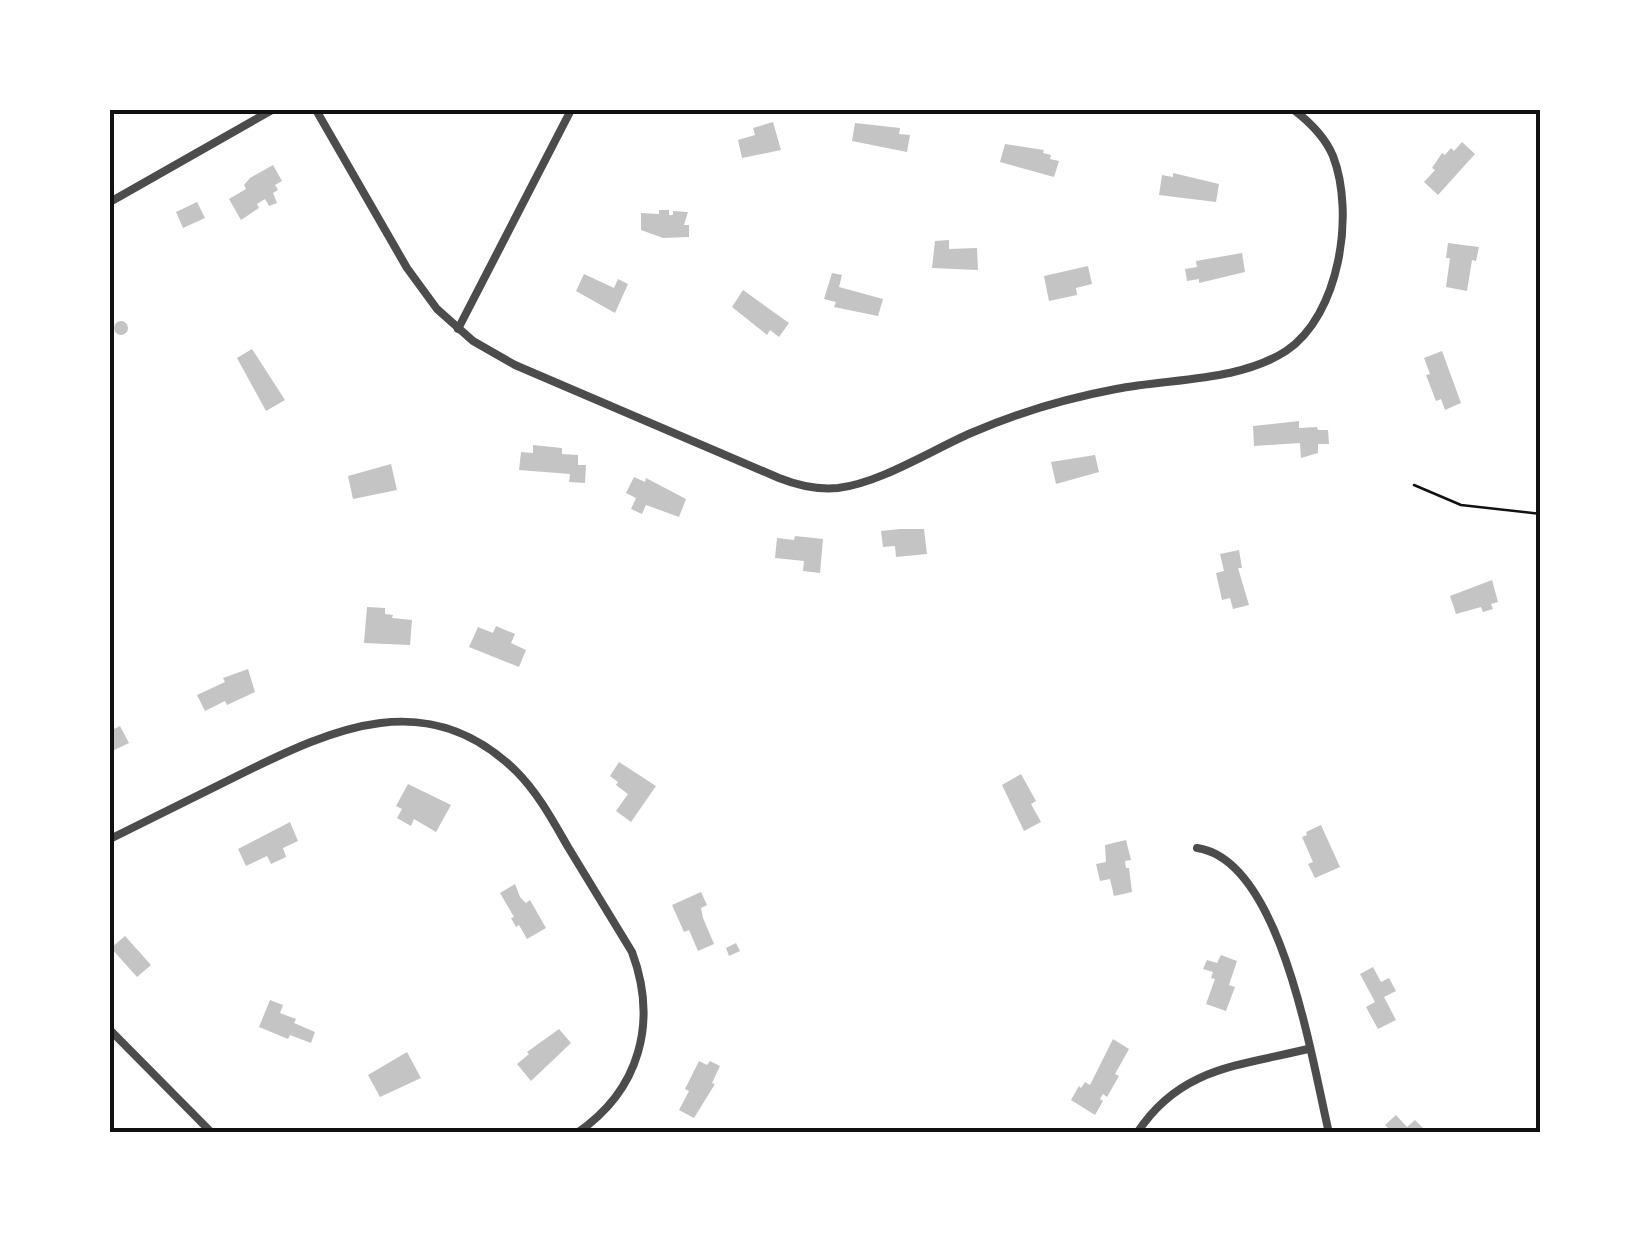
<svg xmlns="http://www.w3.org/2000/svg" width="1651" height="1243" font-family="'Archivo Narrow',sans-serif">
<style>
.building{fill:#c4c4c4}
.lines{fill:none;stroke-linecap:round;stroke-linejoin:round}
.path{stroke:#111;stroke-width:2.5}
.minor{stroke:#4c4c4c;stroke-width:8}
.neatline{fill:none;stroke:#111;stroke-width:4}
</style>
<rect width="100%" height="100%" fill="#fff"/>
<!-- building -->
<g class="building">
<polygon points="773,122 781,150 742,158 738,140 755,135 753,128"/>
<polygon points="855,123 900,128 899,134 910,135 907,152 852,141"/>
<polygon points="1462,142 1475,154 1438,195 1424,182 1435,170 1432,168 1442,153 1445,155 1451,148 1454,151"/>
<polygon points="1005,144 1044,150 1043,153 1051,155 1050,159 1059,161 1054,177 1000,162"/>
<polygon points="273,165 282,181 275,185 278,190 273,193 277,203 269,206 265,199 257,204 259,208 241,220 229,199 246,189 244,185 250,178"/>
<polygon points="1173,173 1219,184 1216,202 1159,195 1162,175 1173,177"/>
<polygon points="197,202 205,218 183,228 176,212"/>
<polygon points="659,210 669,210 669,215 673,215 673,211 688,212 684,225 689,225 689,237 663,238 641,230 641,213 659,214"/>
<polygon points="949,240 949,249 977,248 978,270 932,268 935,241"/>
<polygon points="1448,243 1479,247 1476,261 1472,260 1467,291 1446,287 1450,258 1446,258"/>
<polygon points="1242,253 1245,272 1199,283 1199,279 1187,281 1185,269 1197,267 1196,261"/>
<polygon points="1088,266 1092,284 1076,288 1077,295 1049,301 1044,276"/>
<polygon points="832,273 842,275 839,287 883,299 878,316 834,307 836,302 824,299"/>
<polygon points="584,274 614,288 618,279 628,284 615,313 576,291"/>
<polygon points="743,290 789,323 779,337 770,330 767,335 732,307"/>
<circle cx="121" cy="328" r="7"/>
<polygon points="252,349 285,400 266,411 237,358"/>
<polygon points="1442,351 1461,403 1445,410 1441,399 1436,401 1426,375 1430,374 1424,358"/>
<polygon points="1299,421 1299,428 1317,427 1318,430 1328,430 1329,444 1318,444 1318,453 1301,458 1300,443 1254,446 1253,426"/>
<polygon points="533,445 562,448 562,454 578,455 578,465 586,465 585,483 569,482 570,474 519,470 521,452 533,453"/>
<polygon points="1095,455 1099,472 1056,484 1051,462"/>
<polygon points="391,464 397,490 353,499 348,476"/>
<polygon points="634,477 645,482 646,478 686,499 679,517 646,505 642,514 631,509 636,498 626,493"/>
<polygon points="900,529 924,529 927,554 896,557 895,546 883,547 881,531"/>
<polygon points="795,536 823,539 820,573 803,571 804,561 775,558 777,538 794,540"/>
<polygon points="1239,550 1242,568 1238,568 1249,605 1233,609 1230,598 1222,600 1216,573 1224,571 1220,554"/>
<polygon points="1492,580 1498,602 1491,604 1493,609 1483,612 1481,607 1456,614 1450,596"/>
<polygon points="367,607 385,608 385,614 393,615 392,618 412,620 410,645 364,643"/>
<polygon points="496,626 515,634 511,643 526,650 519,667 469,647 478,627 493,633"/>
<polygon points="248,669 255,692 227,705 225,701 205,711 197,695 225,682 223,678"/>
<polygon points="120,726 129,743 110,752 110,731"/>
<polygon points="619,762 656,786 631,822 616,811 628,794 616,785 618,782 610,776"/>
<polygon points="1021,774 1036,801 1031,804 1041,822 1024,831 1002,785"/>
<polygon points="408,784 451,805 436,832 414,819 411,826 397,818 402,809 396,806"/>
<polygon points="290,822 298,841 283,848 286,857 271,864 267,856 246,866 238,849"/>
<polygon points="1321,825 1340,867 1315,878 1308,864 1313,862 1302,837 1307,835 1306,832"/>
<polygon points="1126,840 1131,860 1125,861 1126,868 1129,868 1132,892 1114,896 1110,879 1100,881 1096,864 1106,862 1105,845"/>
<polygon points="515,884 520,897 526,903 530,900 546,928 527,939 519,925 516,927 511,918 514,917 500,893"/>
<polygon points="701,892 707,905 701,908 703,918 714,944 698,951 689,930 684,932 672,905"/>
<polygon points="125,936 151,965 137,977 111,948"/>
<polygon points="736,943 740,951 729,956 726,948"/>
<polygon points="1221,955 1237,961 1229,985 1235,987 1226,1011 1206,1004 1215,979 1211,978 1213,972 1203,969 1207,960 1217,963"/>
<polygon points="1373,967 1381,982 1389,978 1396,991 1384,997 1396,1020 1378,1029 1366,1007 1375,1002 1360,974"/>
<polygon points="270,1000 283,1005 280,1013 296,1019 294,1023 315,1032 311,1043 290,1035 288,1039 259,1027"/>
<polygon points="559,1029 571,1043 531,1081 517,1064 529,1054 527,1052"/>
<polygon points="1113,1039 1129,1049 1115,1074 1119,1076 1107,1097 1103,1094 1100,1099 1103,1101 1095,1115 1071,1100 1079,1086 1081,1088 1085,1082 1090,1085"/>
<polygon points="407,1052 421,1078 380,1097 368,1075"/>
<polygon points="699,1061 707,1065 710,1061 720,1066 712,1083 715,1084 694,1118 679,1110 689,1091 685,1089"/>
<polygon points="1396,1115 1407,1127 1415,1120 1423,1128 1417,1133 1393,1133 1385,1125"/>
</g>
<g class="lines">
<!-- path -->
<polyline class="path" points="1414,485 1461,505 1541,514"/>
<!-- minor -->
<g class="minor">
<path d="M 316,110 L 407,268 L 437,309 L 473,341 L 515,365 L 779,478 C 799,486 817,490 838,488 C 880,483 932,450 971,433 C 1017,413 1068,398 1116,389 C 1171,378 1238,382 1286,351 C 1340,315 1355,213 1333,156 C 1325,137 1311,123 1294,110"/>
<polyline points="110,202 272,110"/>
<polyline points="458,329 571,110"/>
<path d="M 110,839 C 154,817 197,796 241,774 C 334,728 428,685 516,771 C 538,793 553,821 568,847 C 589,882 611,917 632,952 C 658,1022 640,1090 577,1133"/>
<path d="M 1197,848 C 1282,860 1312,1062 1329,1133"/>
<polyline points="110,1030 212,1133"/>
<path d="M 1137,1133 C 1180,1067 1239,1066 1308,1049"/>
</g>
</g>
<!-- border -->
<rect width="1651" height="1243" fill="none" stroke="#ffffff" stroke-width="225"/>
<rect x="112" y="112" width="1426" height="1018" class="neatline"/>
</svg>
